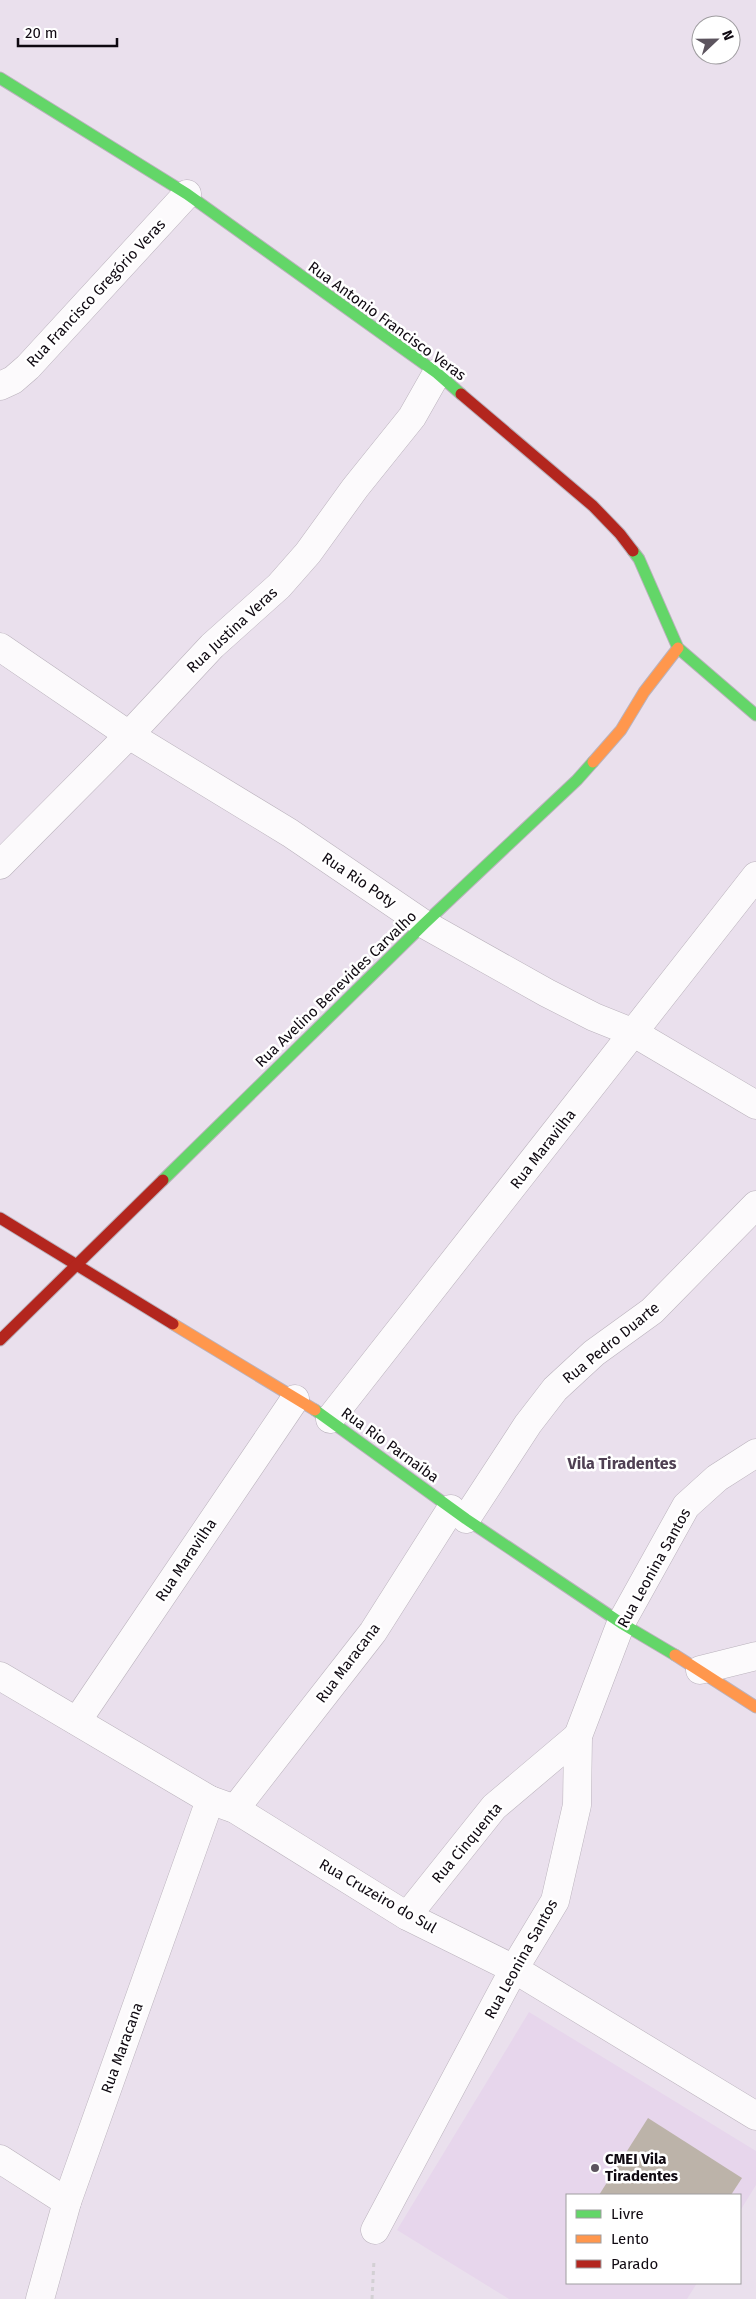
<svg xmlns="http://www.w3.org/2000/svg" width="756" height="2299" font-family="'Fira Sans',sans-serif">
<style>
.built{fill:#e7d6ec}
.building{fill:#bcb3a9}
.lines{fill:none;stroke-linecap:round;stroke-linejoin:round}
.street-casing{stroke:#bab2bc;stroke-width:29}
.fast-casing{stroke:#bab2bc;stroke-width:13}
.slow-casing{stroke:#bab2bc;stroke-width:13}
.jam-casing{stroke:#bab2bc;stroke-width:13}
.path{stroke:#d3d0d4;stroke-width:3;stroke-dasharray:4 4;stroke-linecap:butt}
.street{stroke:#fcfafc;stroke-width:28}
.fast{stroke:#63d668;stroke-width:11}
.slow{stroke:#ff974d;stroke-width:11}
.jam{stroke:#b3261e;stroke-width:11}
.poi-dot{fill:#5c545e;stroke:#fff;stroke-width:2}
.labels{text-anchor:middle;stroke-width:5;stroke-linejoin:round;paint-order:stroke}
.street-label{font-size:15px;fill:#0f0911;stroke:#fff}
.poi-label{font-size:15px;font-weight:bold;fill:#0f0911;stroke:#fff;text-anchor:start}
.neighbourhood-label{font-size:16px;font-weight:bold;fill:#4f4053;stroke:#fff}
</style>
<rect width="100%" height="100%" fill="#eae0ed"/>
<!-- built -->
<polygon class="built" points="529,2012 756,2151 756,2185 740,2211 740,2195 567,2195 567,2283 697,2283 687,2299 509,2299 397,2230"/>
<!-- building -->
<polygon class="building" points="648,2118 742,2178 731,2195 599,2195"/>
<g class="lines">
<defs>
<g id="street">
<polyline points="0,386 13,380 28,367 187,194"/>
<polyline points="0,647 129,735 290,833 424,924 547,993 594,1017 634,1033 756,1105"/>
<polyline points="0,865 129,735 212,646 279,586 308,553 355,488 412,417 437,373"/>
<polyline points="330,1419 756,876"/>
<polyline points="466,1519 528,1424 555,1389 594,1353 652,1311 756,1205"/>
<polyline points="700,1670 756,1656"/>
<polyline points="0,1676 210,1800 235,1809 407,1916 514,1969 756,2116"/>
<polyline points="77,1721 295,1399"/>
<polyline points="235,1809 373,1632 451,1509"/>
<polyline points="407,1916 494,1807 578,1736"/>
<polyline points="0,2159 67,2202"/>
<polyline points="375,2230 514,1969 555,1901 577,1805 578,1736 621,1623 686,1506 717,1478 756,1453"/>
<polyline points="40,2299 67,2202 210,1800"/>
</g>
<g id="fast">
<polyline points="0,78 187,194 437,373 461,394"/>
<polyline points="633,551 639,559 678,648 756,715"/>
<polyline points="163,1180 424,924 577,780 593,762"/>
<polyline points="315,1410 466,1519 621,1623 675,1655"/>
</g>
<g id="slow">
<polyline points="593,762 621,730 644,692 678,648"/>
<polyline points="173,1324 315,1410"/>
<polyline points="675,1655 756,1707"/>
</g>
<g id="jam">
<polyline points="461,394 593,506 620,534 633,551"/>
<polyline points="0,1218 173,1324"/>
<polyline points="0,1340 163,1180"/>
</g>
</defs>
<!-- street casing -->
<use href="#street" class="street-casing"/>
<!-- fast casing -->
<use href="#fast" class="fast-casing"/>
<!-- slow casing -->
<use href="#slow" class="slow-casing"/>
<!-- jam casing -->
<use href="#jam" class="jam-casing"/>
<!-- path -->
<polyline class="path" points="372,2299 374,2260"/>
<!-- street -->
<use href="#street" class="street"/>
<!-- fast -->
<use href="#fast" class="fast"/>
<!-- slow -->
<use href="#slow" class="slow"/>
<!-- jam -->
<use href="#jam" class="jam"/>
</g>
<!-- markers -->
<circle class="poi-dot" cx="595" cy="2168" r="5"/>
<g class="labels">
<!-- street labels -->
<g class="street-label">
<text transform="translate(96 293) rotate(-47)" y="5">Rua Francisco Gregório Veras</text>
<text transform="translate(387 321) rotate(36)" y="5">Rua Antonio Francisco Veras</text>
<text transform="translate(232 630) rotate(-43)" y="5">Rua Justina Veras</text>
<text transform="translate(359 880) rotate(34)" y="5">Rua Rio Poty</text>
<text transform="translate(336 989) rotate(-44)" y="5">Rua Avelino Benevides Carvalho</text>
<text transform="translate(543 1149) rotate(-52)" y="5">Rua Maravilha</text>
<text transform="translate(611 1343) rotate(-39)" y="5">Rua Pedro Duarte</text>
<text transform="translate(390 1445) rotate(36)" y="5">Rua Rio Parnaíba</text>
<text transform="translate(186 1560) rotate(-56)" y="5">Rua Maravilha</text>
<text transform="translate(654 1568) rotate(-61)" y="5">Rua Leonina Santos</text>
<text transform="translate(348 1663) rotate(-53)" y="5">Rua Maracana</text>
<text transform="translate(467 1843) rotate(-50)" y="5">Rua Cinquenta</text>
<text transform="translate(378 1896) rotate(30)" y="5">Rua Cruzeiro do Sul</text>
<text transform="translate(521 1959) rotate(-61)" y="5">Rua Leonina Santos</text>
<text transform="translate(122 2048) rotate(-70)" y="5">Rua Maracana</text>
</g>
<!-- poi labels -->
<g class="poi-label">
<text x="605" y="2164">CMEI Vila<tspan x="605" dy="17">Tiradentes</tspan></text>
</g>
<!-- neighbourhood labels -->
<g class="neighbourhood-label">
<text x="622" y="1469">Vila Tiradentes</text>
</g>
</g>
<!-- legend -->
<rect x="566" y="2194" width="175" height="90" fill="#ffffff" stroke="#9f9da0"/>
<rect x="576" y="2210" width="25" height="8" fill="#63d668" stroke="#9f9da0"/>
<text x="611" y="2219" font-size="15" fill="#0f0911">Livre</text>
<rect x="576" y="2235" width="25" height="8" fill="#ff974d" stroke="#9f9da0"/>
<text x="611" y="2244" font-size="15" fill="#0f0911">Lento</text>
<rect x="576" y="2260" width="25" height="8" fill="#b3261e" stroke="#9f9da0"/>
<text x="611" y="2269" font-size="15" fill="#0f0911">Parado</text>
<!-- north arrow -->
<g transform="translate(716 40) rotate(68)"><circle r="24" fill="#ffffff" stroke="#9f9da0"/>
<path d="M0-4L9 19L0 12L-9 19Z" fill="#5c545e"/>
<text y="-8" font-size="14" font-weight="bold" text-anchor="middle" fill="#0f0911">N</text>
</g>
<!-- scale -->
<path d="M18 38v8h99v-8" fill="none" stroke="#0f0911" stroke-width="2.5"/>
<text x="25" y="38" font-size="15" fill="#0f0911" stroke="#ffffff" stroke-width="4" paint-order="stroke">20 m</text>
</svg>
